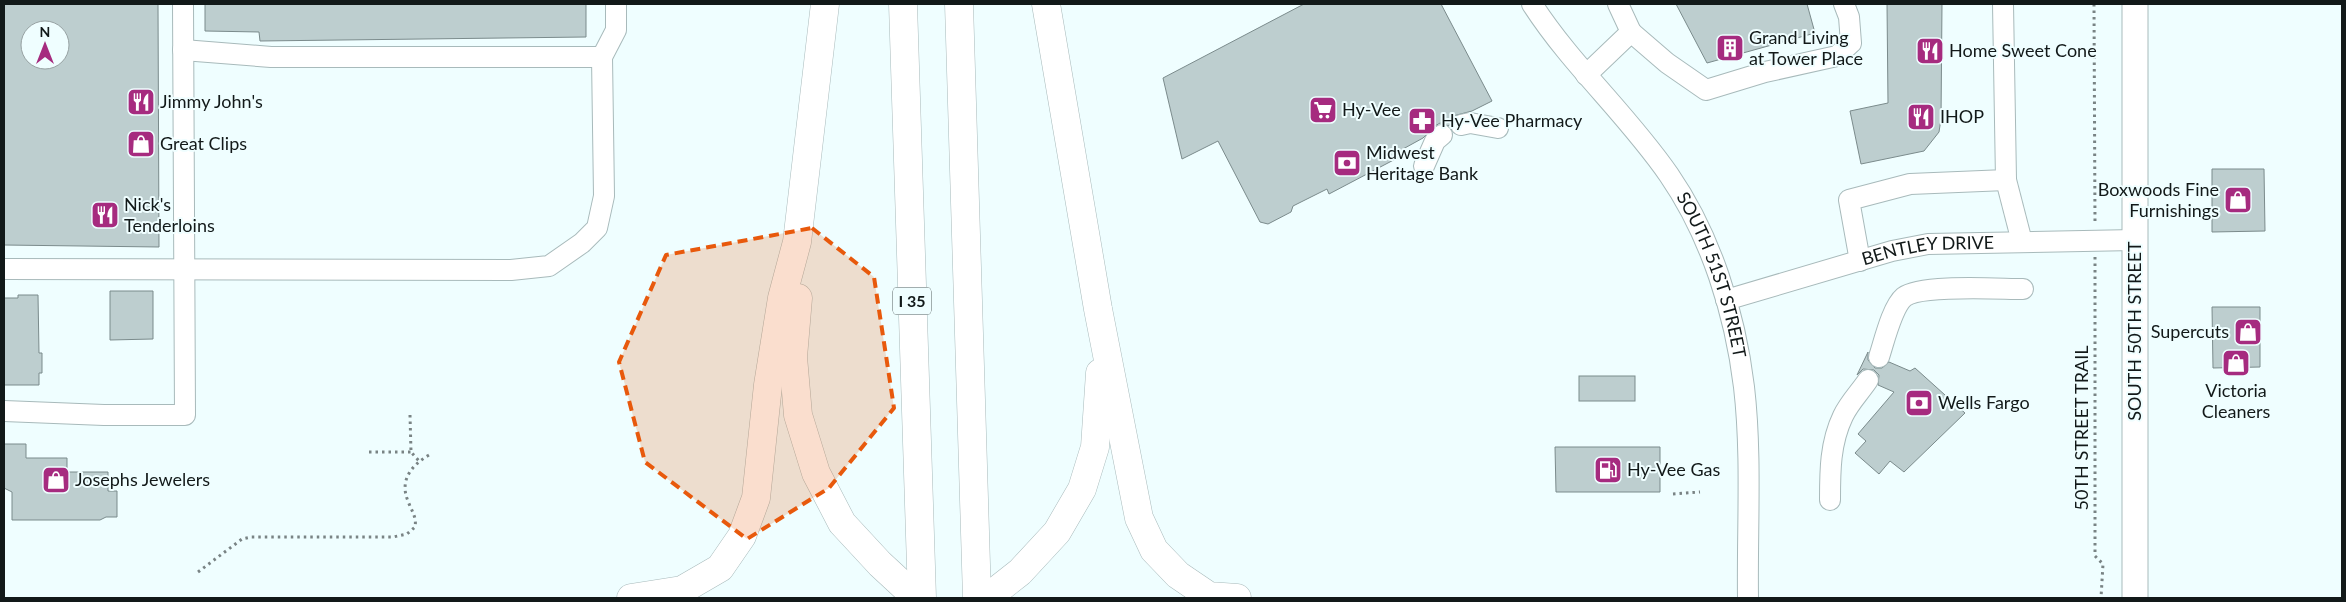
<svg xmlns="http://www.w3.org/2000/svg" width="2346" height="602" font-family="Lato,sans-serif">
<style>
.building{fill:#bdcecf;stroke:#7b8b8c;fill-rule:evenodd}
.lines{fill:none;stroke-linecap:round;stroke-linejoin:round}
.minor-casing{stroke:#a8babb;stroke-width:22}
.major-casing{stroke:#a8babb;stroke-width:27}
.highway-casing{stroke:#a8babb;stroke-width:29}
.path{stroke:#798384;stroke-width:3;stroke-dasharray:2.5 4;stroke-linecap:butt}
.minor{stroke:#fff;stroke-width:20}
.major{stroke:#fff;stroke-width:25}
.highway{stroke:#fff;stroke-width:28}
.marked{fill:#e8590c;fill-opacity:0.2;stroke:#e8590c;stroke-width:4;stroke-dasharray:10 6;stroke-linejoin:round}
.labels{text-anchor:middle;stroke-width:4;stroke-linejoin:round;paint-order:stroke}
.shield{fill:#effeff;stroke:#545e5e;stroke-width:1}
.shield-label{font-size:16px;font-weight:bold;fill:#121919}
.poi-label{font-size:18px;fill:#121919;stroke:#effeff;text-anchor:start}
.street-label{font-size:18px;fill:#121919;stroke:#effeff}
</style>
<rect width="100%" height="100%" fill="#effeff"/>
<!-- building -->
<g class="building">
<path d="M 4,4 L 158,4 L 159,247 L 4,245 ZM 30,30 L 60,30 L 60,60 L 30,60 Z"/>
<polygon points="205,4 586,4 586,37 260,41 259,32 205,31"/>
<polygon points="1304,4 1441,4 1492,101 1472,111 1453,116 1449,126 1440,123 1435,126 1423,138 1403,149 1405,154 1329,194 1327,189 1293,206 1291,212 1268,224 1260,222 1218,141 1182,159 1163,78"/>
<polygon points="1676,4 1807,4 1815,33 1707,63"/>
<polygon points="1887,4 1942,4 1941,119 1939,132 1924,151 1861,164 1850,111 1888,103"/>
<polygon points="2212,169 2264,169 2265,231 2212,232"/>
<polygon points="110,291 153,291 153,339 110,340"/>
<polygon points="18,295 38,295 39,353 42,353 42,373 39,373 39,385 4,385 4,298 18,298"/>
<polygon points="2212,307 2260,307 2260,367 2213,368"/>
<polygon points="1868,352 1868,360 1875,368 1882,368 1889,362 1910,371 1915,368 1965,413 1904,472 1890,461 1879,474 1855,453 1866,441 1858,434 1894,392 1878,385 1879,375 1874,370 1863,369 1857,375"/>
<rect x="1579" y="376" width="56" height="25"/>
<polygon points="4,444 26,444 26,458 67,458 67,472 108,472 108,491 117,491 117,517 106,517 100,520 12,520 12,492 4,488"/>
<polygon points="1555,447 1660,447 1660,492 1556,492"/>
</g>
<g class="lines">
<defs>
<g id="minor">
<path id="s1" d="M 1532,4 C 1572,66 1627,114 1669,175 C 1711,236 1735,313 1744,387 C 1752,455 1747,529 1748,598"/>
<polyline points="1618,4 1631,32"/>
<polyline points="183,50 271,57 602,57"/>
<polyline points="1586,75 1631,32 1667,63 1706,90 1765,72 1837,56 1851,43 1849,17 1844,4"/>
<polyline points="1461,125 1470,123 1498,128"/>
<polyline points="1424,166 1435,141 1442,135"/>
<polyline points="2006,180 2022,242"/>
<polyline points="1860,261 1849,200 1910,184 2006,180 2003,4"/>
<polyline points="4,269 511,270 549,266 582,243 597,228 604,196 602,57 616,30 616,4"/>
<path id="s2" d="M 1726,300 L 1892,251 L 1928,244 L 2135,240"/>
<path d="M 1879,357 C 1884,342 1892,307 1904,297 C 1921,284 1998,289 2023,289"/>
<polyline points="4,411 104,415 185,415 183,4"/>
<path d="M 1830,500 C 1830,471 1830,443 1843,416 C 1849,403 1860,392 1868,380"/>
</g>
<polyline id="major" points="2135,598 2135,4"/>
<g id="highway">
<polyline points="903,4 922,598"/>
<polyline points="959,4 977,598"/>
<polyline points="1046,4 1098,309 1139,518 1154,550 1178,575 1209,596 1237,598"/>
<polyline points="798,298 793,357 798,415 816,473 842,523 880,564 907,589 921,598"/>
<polyline points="631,598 682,590 720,568 742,536 756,498 768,385 782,298 797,242 825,4"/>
<polyline points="987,598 1020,572 1057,532 1082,489 1095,447 1100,373"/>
</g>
</defs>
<!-- minor casing -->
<use href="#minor" class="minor-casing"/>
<!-- major casing -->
<use href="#major" class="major-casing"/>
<!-- highway casing -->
<use href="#highway" class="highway-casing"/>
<!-- path -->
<g class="path">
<polyline points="2094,4 2095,223"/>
<polyline points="2095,257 2095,556 2103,564 2101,598"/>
<polyline points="410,415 411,452 419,461"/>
<polyline points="369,452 411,452"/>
<polyline points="1673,494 1700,492"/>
<path d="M 198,572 L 242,539 L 251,537 L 393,537 L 407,534 L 415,527 C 417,517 411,510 408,501 C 399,480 412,465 429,455"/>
</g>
<!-- minor -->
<use href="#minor" class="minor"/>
<!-- major -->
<use href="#major" class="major"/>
<!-- highway -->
<use href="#highway" class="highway"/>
</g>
<!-- marked area -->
<path class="marked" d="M 812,228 L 874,277 L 894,408 L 829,488 L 747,539 L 645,462 L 619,362 L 666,255 Z"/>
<!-- icons -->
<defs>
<symbol id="building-square" viewBox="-11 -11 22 22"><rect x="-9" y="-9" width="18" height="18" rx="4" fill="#a62b7f" stroke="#effeff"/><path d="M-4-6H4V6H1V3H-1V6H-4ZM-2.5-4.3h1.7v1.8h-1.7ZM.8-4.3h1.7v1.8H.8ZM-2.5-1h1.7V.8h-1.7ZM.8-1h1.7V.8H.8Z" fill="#fff"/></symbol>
<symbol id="restaurant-square" viewBox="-11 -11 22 22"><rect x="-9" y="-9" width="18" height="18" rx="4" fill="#a62b7f" stroke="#effeff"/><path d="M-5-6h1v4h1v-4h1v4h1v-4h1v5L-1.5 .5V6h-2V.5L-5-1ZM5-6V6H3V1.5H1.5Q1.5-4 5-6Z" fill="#fff"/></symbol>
<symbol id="supermarket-square" viewBox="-11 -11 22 22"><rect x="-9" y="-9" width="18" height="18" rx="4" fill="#a62b7f" stroke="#effeff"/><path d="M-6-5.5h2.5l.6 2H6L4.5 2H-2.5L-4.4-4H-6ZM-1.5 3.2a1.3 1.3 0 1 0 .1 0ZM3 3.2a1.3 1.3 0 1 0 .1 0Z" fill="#fff"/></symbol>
<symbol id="pharmacy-square" viewBox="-11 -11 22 22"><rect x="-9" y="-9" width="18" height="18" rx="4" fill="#a62b7f" stroke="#effeff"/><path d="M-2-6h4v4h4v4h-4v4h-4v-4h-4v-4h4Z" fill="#fff"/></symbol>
<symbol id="shop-square" viewBox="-11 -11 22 22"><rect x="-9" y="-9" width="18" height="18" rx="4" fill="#a62b7f" stroke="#effeff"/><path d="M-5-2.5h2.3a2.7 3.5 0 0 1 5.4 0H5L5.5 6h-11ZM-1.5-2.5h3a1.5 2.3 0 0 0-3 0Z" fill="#fff"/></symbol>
<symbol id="bank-square" viewBox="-11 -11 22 22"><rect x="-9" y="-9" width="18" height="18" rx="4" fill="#a62b7f" stroke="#effeff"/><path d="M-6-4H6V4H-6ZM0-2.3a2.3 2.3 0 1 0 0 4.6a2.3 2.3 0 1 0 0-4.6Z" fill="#fff"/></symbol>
<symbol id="fuel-square" viewBox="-11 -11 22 22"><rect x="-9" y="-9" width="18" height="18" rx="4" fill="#a62b7f" stroke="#effeff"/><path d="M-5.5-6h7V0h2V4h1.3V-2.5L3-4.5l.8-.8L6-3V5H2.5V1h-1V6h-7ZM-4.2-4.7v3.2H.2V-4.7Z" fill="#fff"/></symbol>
</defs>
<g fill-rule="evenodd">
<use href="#building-square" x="1714" y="32" width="32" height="32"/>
<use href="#restaurant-square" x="1914" y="35" width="32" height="32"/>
<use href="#restaurant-square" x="125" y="86" width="32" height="32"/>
<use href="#supermarket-square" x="1307" y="94" width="32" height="32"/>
<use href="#restaurant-square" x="1905" y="101" width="32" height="32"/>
<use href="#pharmacy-square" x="1406" y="105" width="32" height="32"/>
<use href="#shop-square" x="125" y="128" width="32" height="32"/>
<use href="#bank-square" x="1331" y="147" width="32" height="32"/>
<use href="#shop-square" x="2222" y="184" width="32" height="32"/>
<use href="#restaurant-square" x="89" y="199" width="32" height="32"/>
<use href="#shop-square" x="2232" y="316" width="32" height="32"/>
<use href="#shop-square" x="2220" y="347" width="32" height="32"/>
<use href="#bank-square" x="1903" y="387" width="32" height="32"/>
<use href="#fuel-square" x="1592" y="454" width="32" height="32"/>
<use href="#shop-square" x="40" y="464" width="32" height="32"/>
</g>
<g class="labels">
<!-- shield labels -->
<rect class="shield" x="893" y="287.5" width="38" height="27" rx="4"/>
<g class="shield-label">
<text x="912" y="307">I 35</text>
</g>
<!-- poi labels -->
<g class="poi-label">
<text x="1749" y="44">Grand Living<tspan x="1749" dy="21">at Tower Place</tspan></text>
<text x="1949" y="57">Home Sweet Cone</text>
<text x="160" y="108">Jimmy John's</text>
<text x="1342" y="116">Hy-Vee</text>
<text x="1940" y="123">IHOP</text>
<text x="1441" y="127">Hy-Vee Pharmacy</text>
<text x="160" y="150">Great Clips</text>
<text x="1366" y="159">Midwest<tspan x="1366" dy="21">Heritage Bank</tspan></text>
<text x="2219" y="196" text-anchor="end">Boxwoods Fine<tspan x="2219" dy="21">Furnishings</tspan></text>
<text x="124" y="211">Nick's<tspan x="124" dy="21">Tenderloins</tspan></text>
<text x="2229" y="338" text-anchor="end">Supercuts</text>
<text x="2236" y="397" text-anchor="middle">Victoria<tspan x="2236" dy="21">Cleaners</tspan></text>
<text x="1938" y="409">Wells Fargo</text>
<text x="1627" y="476">Hy-Vee Gas</text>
<text x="75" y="486">Josephs Jewelers</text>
</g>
<!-- street labels -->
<g class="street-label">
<text dy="6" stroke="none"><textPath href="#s2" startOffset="209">BENTLEY DRIVE</textPath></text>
<text dy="6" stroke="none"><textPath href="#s1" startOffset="329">SOUTH 51ST STREET</textPath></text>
<text transform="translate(2135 331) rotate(-90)" y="6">SOUTH 50TH STREET</text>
<text transform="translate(2082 428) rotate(-90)" y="6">50TH STREET TRAIL</text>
</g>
</g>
<!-- border -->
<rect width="2346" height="602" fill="none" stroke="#121919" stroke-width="10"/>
<!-- north arrow -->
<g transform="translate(45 45)"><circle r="24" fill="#effeff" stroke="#97a2a3"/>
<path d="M0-4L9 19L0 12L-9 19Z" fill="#a62b7f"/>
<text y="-8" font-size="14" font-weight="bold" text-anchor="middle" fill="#121919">N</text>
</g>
</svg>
